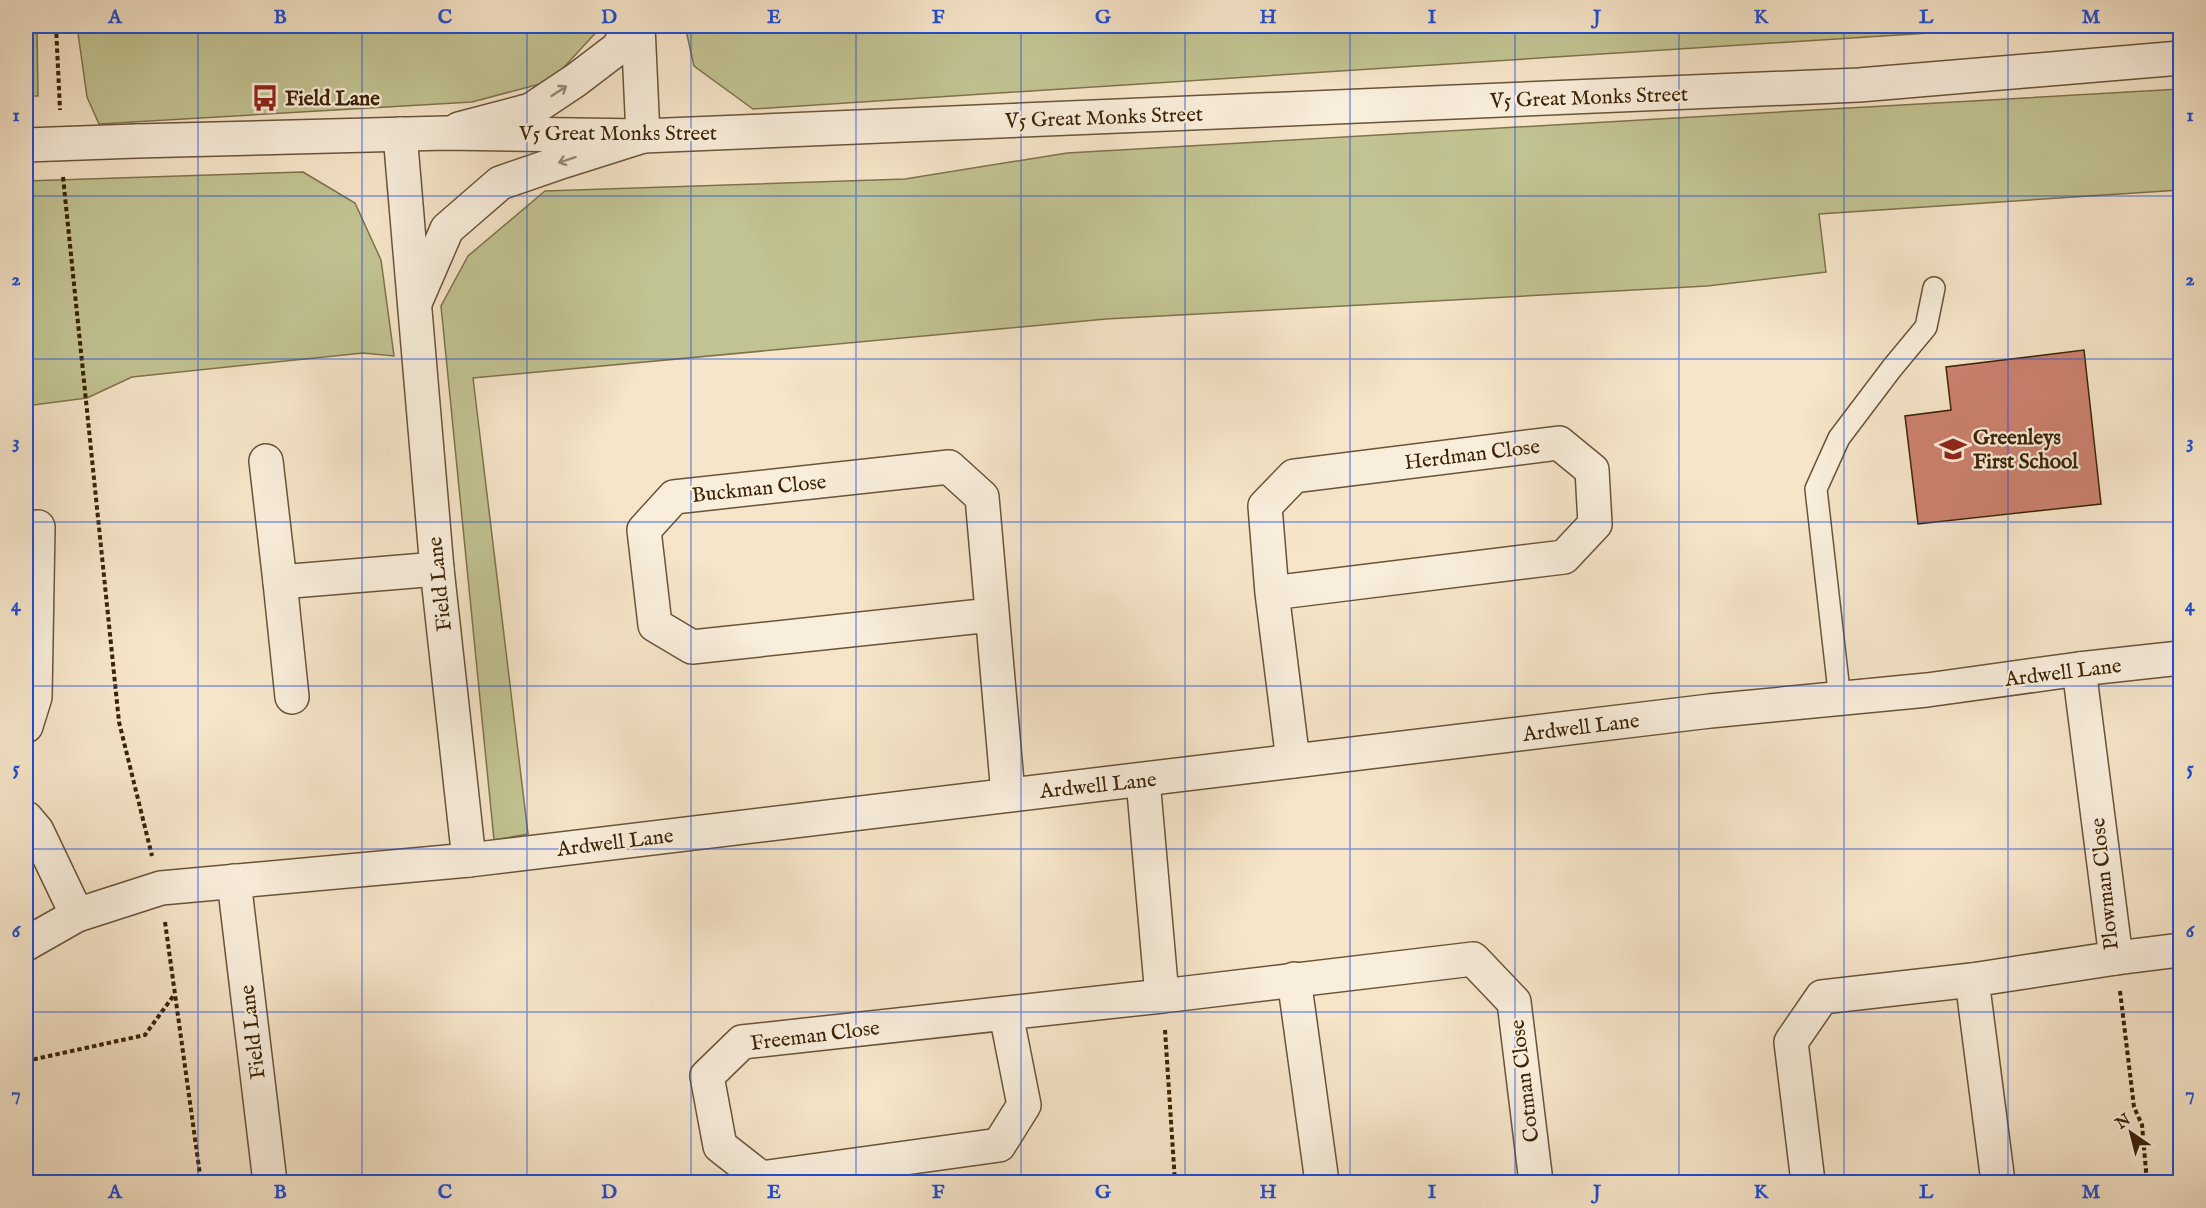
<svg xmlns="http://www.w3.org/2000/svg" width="2206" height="1208" font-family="'IM FELL English',serif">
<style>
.green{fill:#c2c392;stroke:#7f734c;stroke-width:1.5}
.building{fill:#cc816e;stroke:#3c2306;stroke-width:1.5}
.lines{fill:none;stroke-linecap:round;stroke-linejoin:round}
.service-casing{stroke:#6a5437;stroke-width:24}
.minor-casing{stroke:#6a5437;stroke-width:36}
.tertiary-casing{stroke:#6a5437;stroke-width:36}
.path{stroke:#3c2306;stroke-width:4;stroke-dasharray:4.5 3;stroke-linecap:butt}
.service{stroke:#f9eedc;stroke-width:21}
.minor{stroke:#f9eedc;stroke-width:33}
.tertiary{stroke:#f9eedc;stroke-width:33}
.tertiary-bridge-casing{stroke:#6a5437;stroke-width:36;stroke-linecap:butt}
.tertiary-bridge{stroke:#f9eedc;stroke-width:33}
.oneway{stroke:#9a8871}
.grid{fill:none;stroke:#1d4ed8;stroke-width:1.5;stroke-opacity:0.55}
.labels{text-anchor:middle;stroke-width:4.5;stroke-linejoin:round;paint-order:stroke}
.street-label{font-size:21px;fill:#3c2306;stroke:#f9eedc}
.poi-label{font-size:21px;font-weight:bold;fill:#3c2306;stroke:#f9eedc;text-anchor:start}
.neatline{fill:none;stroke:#1d4ed8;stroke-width:2}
.grid-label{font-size:20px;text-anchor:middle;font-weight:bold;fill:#1d4ed8}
</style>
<rect width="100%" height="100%" fill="#f6e5c9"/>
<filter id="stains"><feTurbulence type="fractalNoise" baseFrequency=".00333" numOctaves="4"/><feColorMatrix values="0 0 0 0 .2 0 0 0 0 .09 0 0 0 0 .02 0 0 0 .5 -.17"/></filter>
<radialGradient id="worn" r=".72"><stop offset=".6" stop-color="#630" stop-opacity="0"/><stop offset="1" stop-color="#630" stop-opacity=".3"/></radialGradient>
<!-- green -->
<g class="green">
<polygon points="26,26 37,26 38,96 26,96"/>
<polygon points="77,26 602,26 551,81 472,102 99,124 87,97"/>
<polygon points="685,26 2036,26 753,109 694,66"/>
<polygon points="2180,89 2180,190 1819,214 1826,272 1707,286 1106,319 473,378 528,834 494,840 441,306 468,256 545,191 905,179 1067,153"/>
<polygon points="303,172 355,203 381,260 394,356 363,353 132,377 87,398 26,406 26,181"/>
</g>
<!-- building -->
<polygon class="building" points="2084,350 2101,504 1918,524 1905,416 1951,410 1946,367"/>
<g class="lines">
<defs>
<polyline id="service" points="1840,700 1816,489 1839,438 1892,368 1926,327 1934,288"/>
<g id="minor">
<polyline points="459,129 531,110 576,80 618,48 631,26"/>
<polyline points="400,134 437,569 469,860"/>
<polyline points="415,303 447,229 500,183 564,161 643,136 638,26"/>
<polyline points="266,461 280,582 437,569"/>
<polyline points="280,582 292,697"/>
<polyline points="1272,593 1564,557 1595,524 1592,470 1559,443 1294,476 1265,506 1272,593 1293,761"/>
<polyline points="991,615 692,647 655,625 644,530 674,497 949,467 982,497 1008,794"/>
<polyline points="26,726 35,697 38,527"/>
<polyline points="26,818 37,831 77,915"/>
<polyline points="234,881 270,1182"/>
<polyline points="26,944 77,915 161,888 469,860 1710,711 1927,690 2079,669 2180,658"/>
<polyline points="2116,958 2180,950"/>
<polyline points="1294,979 1322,1182"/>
<polyline points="1972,980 1998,1182"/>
<polyline points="1162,996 1473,959 1514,1002 1536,1182"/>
<polyline points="1006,1014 1024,1105 999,1145 761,1178 720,1146 707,1076 742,1042 1162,996 1143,780"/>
<polyline points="1808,1182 1791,1042 1822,997 1972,980 2116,958 2079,669"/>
</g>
<polyline id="tertiary" points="136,141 446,133 643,136 1859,85 2180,58"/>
</defs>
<!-- service casing -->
<use href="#service" class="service-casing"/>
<!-- minor casing -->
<use href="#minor" class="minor-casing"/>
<!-- tertiary casing -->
<use href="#tertiary" class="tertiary-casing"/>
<!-- path -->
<g class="path">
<polyline points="56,26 60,110"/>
<polyline points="63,177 119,722 152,856"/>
<polyline points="165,922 201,1182"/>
<polyline points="2120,991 2134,1107 2142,1125 2147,1182"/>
<polyline points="1165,1030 1175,1182"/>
<polyline points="26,1061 145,1035 174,995"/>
</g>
<!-- service -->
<use href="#service" class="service"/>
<!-- minor -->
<use href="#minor" class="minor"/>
<!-- tertiary -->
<use href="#tertiary" class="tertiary"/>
<defs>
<polyline id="tertiary-bridge" points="26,145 136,141"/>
</defs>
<!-- tertiary-bridge casing -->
<use href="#tertiary-bridge" class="tertiary-bridge-casing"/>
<!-- tertiary-bridge -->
<use href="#tertiary-bridge" class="tertiary-bridge"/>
</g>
<!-- one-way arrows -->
<defs><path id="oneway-shaft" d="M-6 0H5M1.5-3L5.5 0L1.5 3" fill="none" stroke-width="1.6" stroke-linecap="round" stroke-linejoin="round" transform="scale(1.5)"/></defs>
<g class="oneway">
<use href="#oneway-shaft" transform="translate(559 91) rotate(-33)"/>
<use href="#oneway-shaft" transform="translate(567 160) rotate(162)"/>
</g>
<!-- grid -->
<path class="grid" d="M 198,26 L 198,1182M 362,26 L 362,1182M 527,26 L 527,1182M 691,26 L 691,1182M 856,26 L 856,1182M 1021,26 L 1021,1182M 1185,26 L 1185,1182M 1350,26 L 1350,1182M 1515,26 L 1515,1182M 1679,26 L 1679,1182M 1844,26 L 1844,1182M 2008,26 L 2008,1182M 26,196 L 2180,196M 26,359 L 2180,359M 26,522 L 2180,522M 26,686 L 2180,686M 26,849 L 2180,849M 26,1012 L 2180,1012"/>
<!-- icons -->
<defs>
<symbol id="bus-bare" viewBox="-9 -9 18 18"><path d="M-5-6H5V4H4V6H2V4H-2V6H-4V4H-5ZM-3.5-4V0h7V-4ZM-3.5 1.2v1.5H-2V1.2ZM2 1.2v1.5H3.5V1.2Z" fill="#8f2418" stroke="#f9eedc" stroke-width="2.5" paint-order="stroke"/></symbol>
<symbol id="school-bare" viewBox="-9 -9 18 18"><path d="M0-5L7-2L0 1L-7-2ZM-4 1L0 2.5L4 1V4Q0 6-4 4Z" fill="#8f2418" stroke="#f9eedc" stroke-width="2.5" paint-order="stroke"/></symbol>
</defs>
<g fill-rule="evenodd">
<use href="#bus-bare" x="246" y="79" width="38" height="38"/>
<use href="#school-bare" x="1934" y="430" width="38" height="38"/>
</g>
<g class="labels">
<!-- street labels -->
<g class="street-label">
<text transform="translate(1589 97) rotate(-2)" y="7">V5 Great Monks Street</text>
<text transform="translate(1104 117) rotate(-2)" y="7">V5 Great Monks Street</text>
<text x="618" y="140">V5 Great Monks Street</text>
<text transform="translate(1472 454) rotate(-7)" y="7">Herdman Close</text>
<text transform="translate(759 488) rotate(-6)" y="7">Buckman Close</text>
<text transform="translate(439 584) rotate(-96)" y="7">Field Lane</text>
<text transform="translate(2063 672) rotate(-7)" y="7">Ardwell Lane</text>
<text transform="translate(1581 727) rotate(-7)" y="7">Ardwell Lane</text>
<text transform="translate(1098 785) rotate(-6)" y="7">Ardwell Lane</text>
<text transform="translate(615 842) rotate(-7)" y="7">Ardwell Lane</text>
<text transform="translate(2104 884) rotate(-96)" y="7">Plowman Close</text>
<text transform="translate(252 1032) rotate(-97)" y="7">Field Lane</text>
<text transform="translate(815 1035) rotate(-7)" y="7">Freeman Close</text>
<text transform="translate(1524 1081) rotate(-97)" y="7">Cotman Close</text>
</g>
<!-- poi labels -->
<g class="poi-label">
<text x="285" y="105">Field Lane</text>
<text x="1973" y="444">Greenleys<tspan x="1973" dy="24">First School</tspan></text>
</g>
</g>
<!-- margin -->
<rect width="2206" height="1208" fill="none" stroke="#f6e5c9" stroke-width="66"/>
<!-- north arrow -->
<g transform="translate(2131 1133) rotate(325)" stroke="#f9eedc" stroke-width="4.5" paint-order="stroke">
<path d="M0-4.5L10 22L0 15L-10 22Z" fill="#3c2306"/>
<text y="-9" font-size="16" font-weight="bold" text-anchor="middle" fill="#3c2306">N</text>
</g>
<rect x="33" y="33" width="2140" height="1142" class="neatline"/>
<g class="grid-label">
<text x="115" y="23">A</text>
<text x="280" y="23">B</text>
<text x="445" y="23">C</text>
<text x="609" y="23">D</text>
<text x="774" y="23">E</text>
<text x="938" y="23">F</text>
<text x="1103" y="23">G</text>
<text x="1268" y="23">H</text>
<text x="1432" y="23">I</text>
<text x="1597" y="23">J</text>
<text x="1761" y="23">K</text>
<text x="1926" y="23">L</text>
<text x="2091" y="23">M</text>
<text x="16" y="121">1</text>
<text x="2190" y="121">1</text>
<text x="16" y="285">2</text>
<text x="2190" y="285">2</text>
<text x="16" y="448">3</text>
<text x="2190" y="448">3</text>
<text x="16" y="611">4</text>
<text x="2190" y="611">4</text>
<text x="16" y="774">5</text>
<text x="2190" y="774">5</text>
<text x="16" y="937">6</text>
<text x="2190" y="937">6</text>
<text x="16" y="1100">7</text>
<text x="2190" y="1100">7</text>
<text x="115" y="1198">A</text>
<text x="280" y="1198">B</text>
<text x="445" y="1198">C</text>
<text x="609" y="1198">D</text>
<text x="774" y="1198">E</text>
<text x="938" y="1198">F</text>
<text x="1103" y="1198">G</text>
<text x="1268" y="1198">H</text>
<text x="1432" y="1198">I</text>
<text x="1597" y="1198">J</text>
<text x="1761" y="1198">K</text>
<text x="1926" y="1198">L</text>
<text x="2091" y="1198">M</text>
</g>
<rect width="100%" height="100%" filter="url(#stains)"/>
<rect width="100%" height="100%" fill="url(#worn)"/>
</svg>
